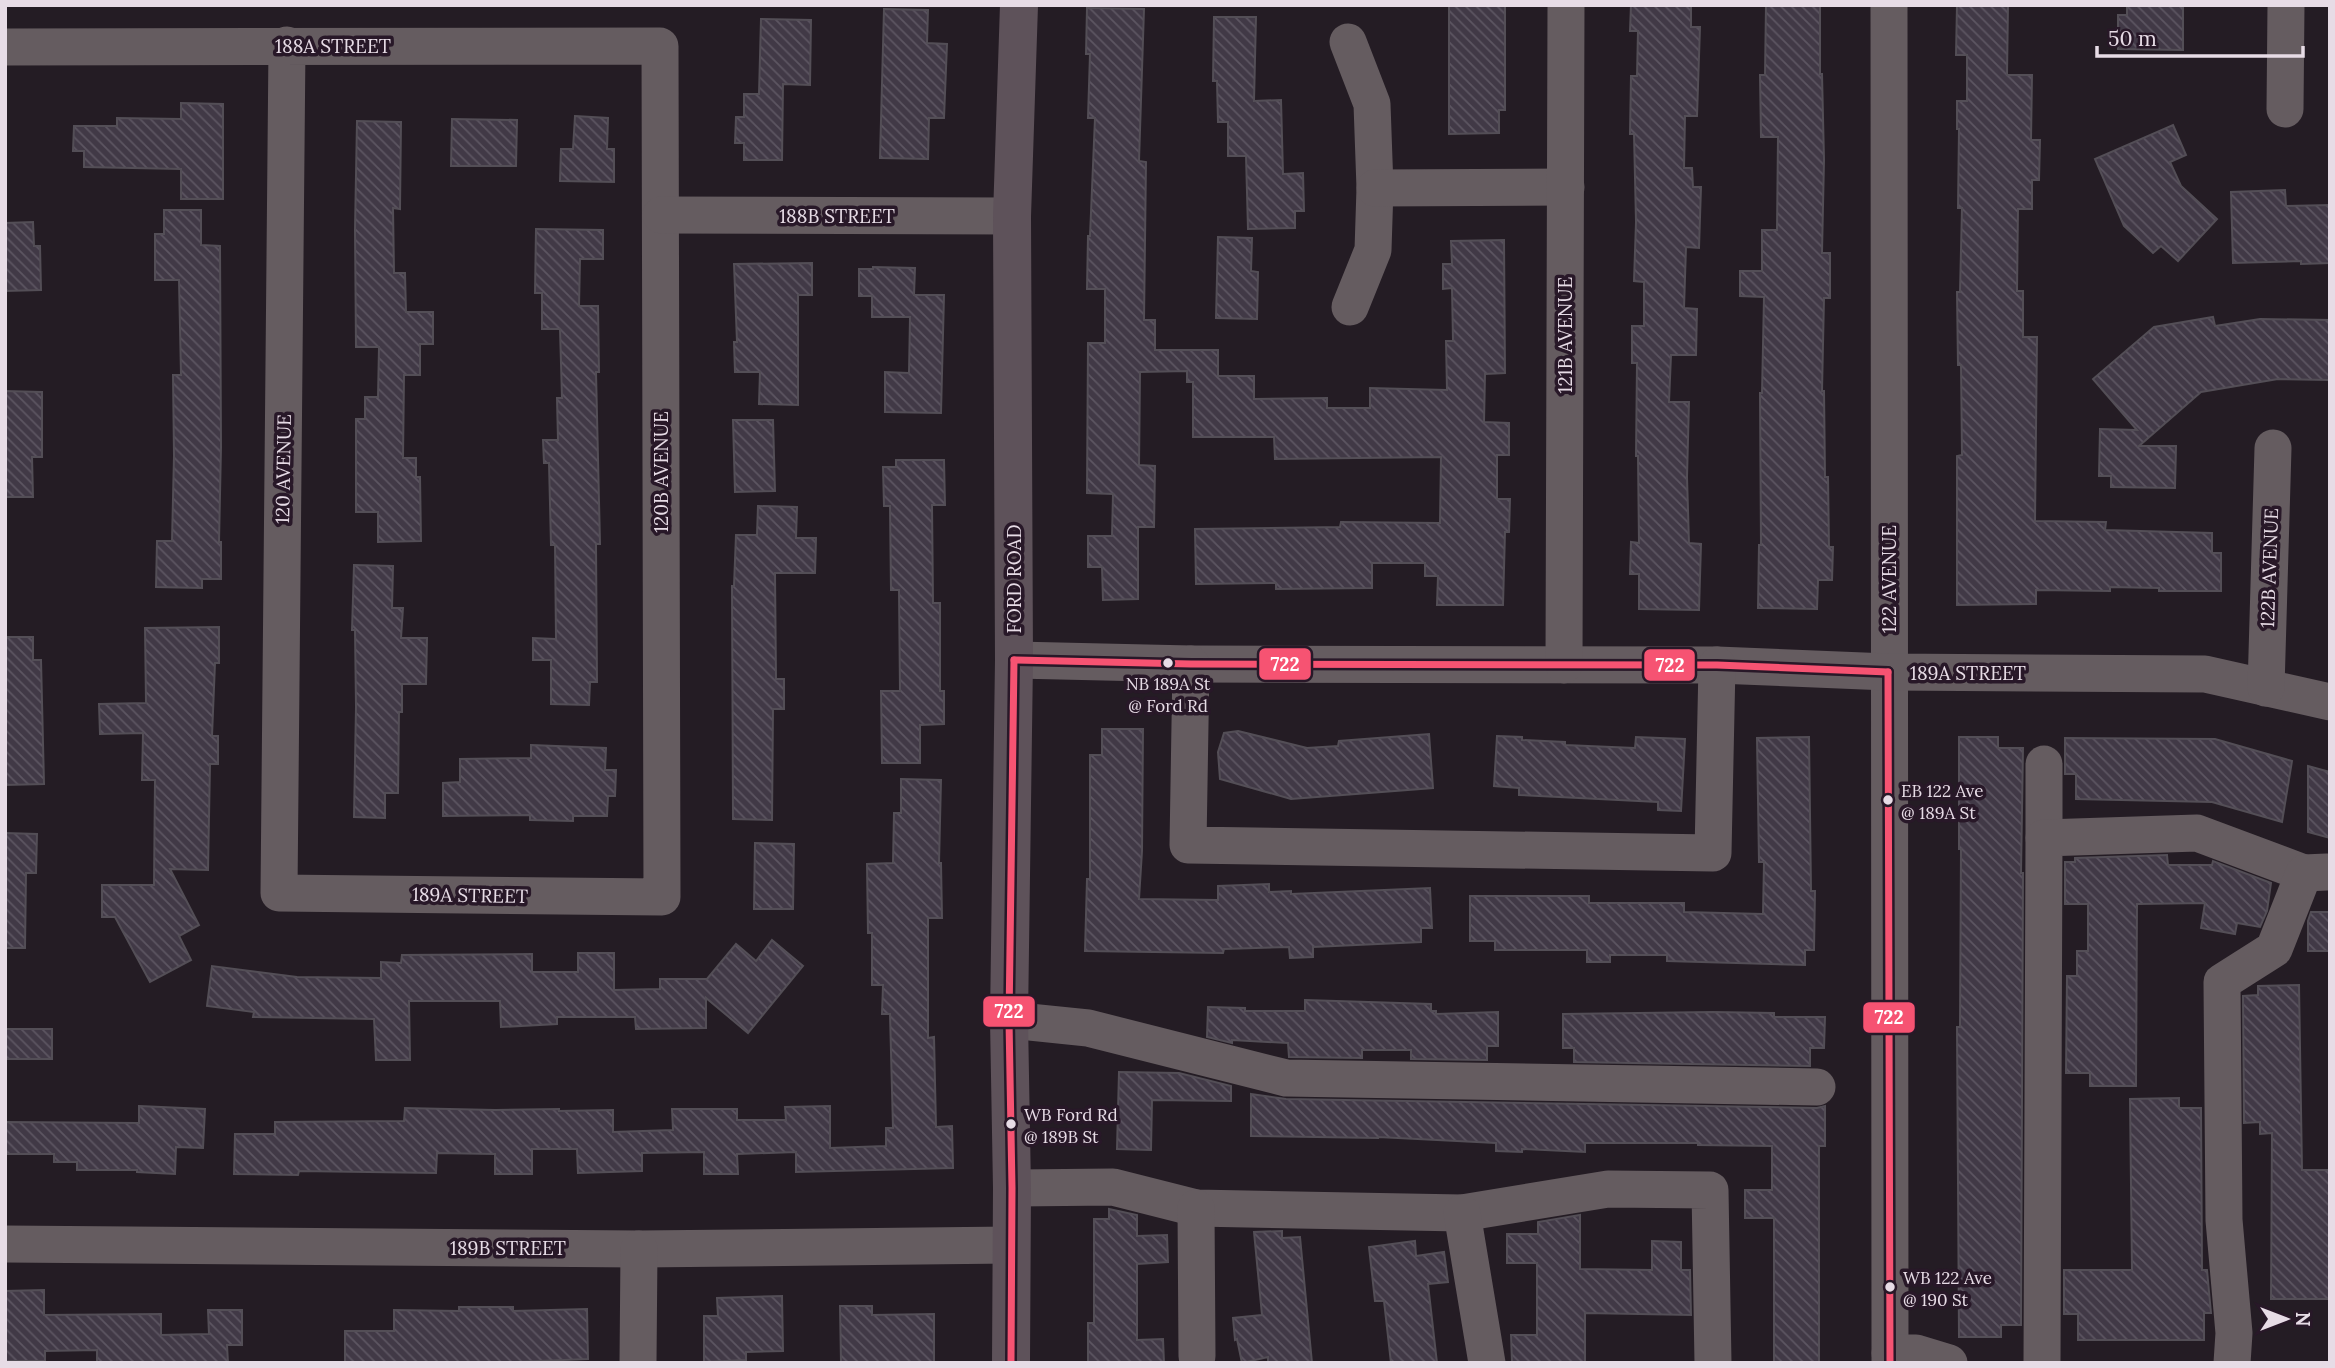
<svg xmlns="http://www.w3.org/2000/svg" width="2335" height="1368" font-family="Lora,serif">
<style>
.building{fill:url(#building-back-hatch);stroke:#534e56;stroke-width:2}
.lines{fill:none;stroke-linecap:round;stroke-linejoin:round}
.minor{stroke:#655c60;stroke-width:37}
.major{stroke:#5e525a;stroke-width:38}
.bus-1-casing{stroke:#281828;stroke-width:12}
.bus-1{stroke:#f65372;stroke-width:7}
.bus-dot{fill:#e7dce6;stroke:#281828;stroke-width:2.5}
.labels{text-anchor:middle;stroke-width:7;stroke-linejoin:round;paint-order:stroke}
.bus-label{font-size:17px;fill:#e7dce6;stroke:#281828;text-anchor:start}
.street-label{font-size:19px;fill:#e7dce6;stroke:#281828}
.line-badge{stroke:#281828;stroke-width:2.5}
.badge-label{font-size:19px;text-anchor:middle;font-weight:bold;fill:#fff}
</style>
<defs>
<pattern id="building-back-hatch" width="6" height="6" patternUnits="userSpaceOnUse" patternTransform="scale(1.75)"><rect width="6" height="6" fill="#413946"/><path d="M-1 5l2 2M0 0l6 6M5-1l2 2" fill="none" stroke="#5c5561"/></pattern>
</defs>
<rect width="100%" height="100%" fill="#241c24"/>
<!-- building -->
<g class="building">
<polygon points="1449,5 1505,5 1505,110 1499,110 1499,133 1449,134"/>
<polygon points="1631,5 1691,5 1691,27 1700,27 1697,116 1685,116 1684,168 1692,168 1693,187 1701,187 1699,248 1686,247 1684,308 1697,309 1696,355 1671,355 1669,402 1689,402 1687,477 1689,543 1701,544 1699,610 1639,609 1639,574 1630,574 1631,542 1639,543 1638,456 1636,456 1637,363 1632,363 1632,326 1644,326 1644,282 1634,281 1636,222 1634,134 1630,134 1631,76 1637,76 1638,31 1630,31"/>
<polygon points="1766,5 1820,5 1820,74 1822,74 1824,160 1822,253 1830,253 1830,298 1824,298 1822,391 1824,391 1825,477 1828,477 1829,547 1833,547 1832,580 1818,580 1817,609 1758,608 1759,545 1761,545 1760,393 1762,393 1764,297 1740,296 1740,271 1762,271 1762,230 1777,230 1778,137 1761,137 1760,75 1765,75"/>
<polygon points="1957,5 2008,5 2007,75 2032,75 2031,140 2040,140 2039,180 2032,180 2032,209 2018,209 2017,291 2023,291 2023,337 2037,337 2035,521 2106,522 2105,530 2212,533 2212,553 2221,553 2221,591 2159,591 2159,588 2110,587 2110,591 2036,590 2036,604 1957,605 1957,456 1962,455 1961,365 1958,365 1957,292 1960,292 1962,208 1958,208 1959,129 1957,129 1957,101 1967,101 1967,55 1956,55"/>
<polygon points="2127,5 2183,5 2183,50 2118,49 2118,15 2127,15"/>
<polygon points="1087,8 1144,9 1139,161 1146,162 1144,320 1155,320 1155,350 1218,350 1218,376 1254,376 1254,399 1327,398 1327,408 1370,408 1370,388 1447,390 1446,341 1453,341 1452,288 1443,289 1443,264 1452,264 1451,241 1504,240 1505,373 1485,374 1484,422 1509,423 1509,455 1497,455 1497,499 1510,499 1509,532 1505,532 1503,605 1437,605 1438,576 1425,576 1425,563 1372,563 1372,588 1276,589 1276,583 1196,584 1195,529 1340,527 1341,522 1440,523 1441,457 1275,459 1274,437 1193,437 1193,382 1187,382 1187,371 1140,372 1139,465 1155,466 1154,527 1138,527 1138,599 1103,600 1102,567 1088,567 1088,536 1112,536 1113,494 1087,493 1088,343 1105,343 1105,289 1087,289 1088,236 1090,236 1095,118 1088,118 1090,54 1086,54"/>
<polygon points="884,9 928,10 927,43 947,44 944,118 929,118 928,159 880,158"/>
<polygon points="1214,17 1256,17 1254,101 1281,100 1283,174 1303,173 1304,211 1295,211 1295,228 1248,229 1246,156 1228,156 1228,122 1218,122 1217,81 1213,81"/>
<polygon points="761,19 811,20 810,85 783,84 782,160 744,160 744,143 735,143 736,117 744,117 744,94 759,94"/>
<polygon points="181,103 223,104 223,199 181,199 181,169 84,167 84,151 73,151 74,126 117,126 117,118 181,119"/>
<polygon points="575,116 608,118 607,149 614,149 614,182 560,181 561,149 573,149"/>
<polygon points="452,119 517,120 516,166 451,166"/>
<polygon points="357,121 401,122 400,209 393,208 394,273 405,273 406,312 433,312 433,344 420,344 420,375 404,375 403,458 416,458 416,477 420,477 421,541 378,542 378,512 356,512 356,419 365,419 365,397 378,397 379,347 356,347 355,230"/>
<polygon points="2173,125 2186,155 2170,162 2181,186 2217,219 2178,261 2161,246 2153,253 2124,226 2095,159"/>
<polygon points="2285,190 2286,206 2330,205 2330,263 2301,264 2301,261 2233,263 2231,192"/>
<polygon points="164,210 201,210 201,245 220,246 221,447 219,542 221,542 221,579 202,579 202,588 156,587 157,541 172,541 174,456 173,375 181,375 179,280 155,280 155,234 164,234"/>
<polygon points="33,222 34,246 40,246 41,290 5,291 5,223"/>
<polygon points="536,229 603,230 603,259 580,259 579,306 598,306 599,372 596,372 600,544 596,544 597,682 590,682 589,705 551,704 551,660 533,660 533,638 556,639 555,545 551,545 549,463 544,463 543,440 558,440 557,398 562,398 560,329 542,329 542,293 535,293"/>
<polygon points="1218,237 1252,238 1251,271 1258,272 1257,319 1216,318"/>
<polygon points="812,263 812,295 798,295 798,405 759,404 760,372 735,372 734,342 737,342 734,264"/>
<polygon points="873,267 915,268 914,295 944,295 941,413 885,412 885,372 909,373 910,317 872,317 872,296 859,296 859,269 873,269"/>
<polygon points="2213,317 2215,326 2260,319 2330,320 2330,380 2278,379 2201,392 2139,446 2176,446 2175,488 2111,487 2111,476 2099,476 2100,429 2137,430 2093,379 2154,327"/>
<polygon points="5,391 42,392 42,457 32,457 33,497 5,497"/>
<polygon points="733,420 773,420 775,491 735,492"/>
<polygon points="896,460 944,460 945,505 932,505 933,603 940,603 940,691 944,691 944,724 920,725 920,763 882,763 881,691 900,691 899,590 891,590 890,506 884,506 883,467 896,467"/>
<polygon points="758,506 797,507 796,538 816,538 815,573 775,573 776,679 784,679 784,709 773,709 772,820 733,819 732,586 734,586 736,535 757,535"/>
<polygon points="354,565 393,566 392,608 403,608 401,638 427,638 426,684 402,684 402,712 399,712 398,793 385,793 385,818 354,817 356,707 355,630 352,630"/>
<polygon points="219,627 219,663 215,663 212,736 218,736 218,764 210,764 208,870 170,869 199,925 179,936 191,960 150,982 115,917 102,917 102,885 154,885 155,780 142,780 143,733 100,734 99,704 146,703 145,628"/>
<polygon points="5,637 33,637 33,660 41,660 44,784 5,785"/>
<polygon points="1102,729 1143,729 1142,851 1139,899 1218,900 1218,886 1269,884 1269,892 1291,891 1291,894 1430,888 1432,928 1421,928 1421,942 1313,947 1313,957 1290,958 1289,947 1224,949 1223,953 1085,951 1087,879 1090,879 1090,755 1102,755"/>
<polygon points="1238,731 1307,748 1338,746 1339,741 1429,734 1433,788 1291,799 1220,779 1218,752 1224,733"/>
<polygon points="1497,736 1522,737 1522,740 1565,742 1565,745 1635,748 1636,737 1685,739 1681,811 1658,810 1658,802 1519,795 1519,788 1494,786"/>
<polygon points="1809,737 1811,891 1815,891 1814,950 1805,950 1805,965 1667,961 1667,955 1610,955 1610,962 1587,962 1587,950 1495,950 1495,941 1470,941 1470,896 1589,896 1589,903 1684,903 1684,912 1763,914 1764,862 1759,862 1757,738"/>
<polygon points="1959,737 1998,737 1998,748 2023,748 2021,873 2023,873 2021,1325 2001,1325 2001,1337 1959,1337 1957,1027 1960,1027 1961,849 1959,849"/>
<polygon points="2065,738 2215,739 2292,761 2282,822 2212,802 2076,799 2076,774 2065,774"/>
<polygon points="531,745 606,748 605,770 616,770 615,796 608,796 607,816 573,816 573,821 530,820 530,815 443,816 443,783 460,782 460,759 531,758"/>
<polygon points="2308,766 2330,772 2330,838 2308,832"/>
<polygon points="901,779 941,780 939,863 941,863 942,918 928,918 928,1038 934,1037 936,1127 952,1126 953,1168 796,1172 796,1152 737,1154 738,1174 704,1174 704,1152 642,1153 642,1171 578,1173 577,1149 532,1149 532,1174 495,1174 495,1154 437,1153 436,1173 299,1171 298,1175 234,1174 235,1134 275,1134 275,1122 404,1121 405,1108 495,1110 559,1109 559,1111 613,1110 613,1132 673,1130 672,1109 737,1109 737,1120 786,1120 785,1107 830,1106 830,1148 886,1146 886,1128 893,1128 890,1014 882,1014 883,985 872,985 872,933 868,933 867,864 893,863 894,813 901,813"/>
<polygon points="5,833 37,834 36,873 26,873 25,948 5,948"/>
<polygon points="755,843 794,844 793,909 754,909"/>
<polygon points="2167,855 2168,865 2212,865 2213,861 2271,883 2267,911 2260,927 2237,923 2235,934 2201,928 2205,903 2137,904 2136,1086 2090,1086 2090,1073 2066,1073 2067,976 2077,976 2077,951 2088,951 2088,904 2065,904 2065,862 2075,862 2075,858"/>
<polygon points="2311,912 2330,912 2330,951 2308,951 2308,921"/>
<polygon points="772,940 803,966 748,1033 706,998 706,1028 636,1029 635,1017 557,1017 557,1024 501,1027 500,1001 409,1001 410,1060 376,1060 374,1019 253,1017 254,1012 207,1006 212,966 297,977 381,978 381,962 401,963 402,955 532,954 532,972 578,972 578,953 614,953 614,990 660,989 660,979 707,979 736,944 756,961"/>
<polygon points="2299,985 2302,1170 2330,1170 2330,1299 2271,1299 2272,1133 2260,1134 2260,1122 2244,1123 2243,996 2258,995 2258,986"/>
<polygon points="1305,1000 1431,1004 1431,1011 1436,1011 1436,1014 1498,1012 1498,1046 1487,1046 1487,1060 1411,1059 1411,1050 1362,1050 1362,1058 1289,1057 1288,1043 1232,1040 1232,1043 1207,1037 1208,1007 1245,1008 1245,1011 1305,1011"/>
<polygon points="1713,1012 1774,1013 1774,1017 1825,1017 1824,1048 1810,1048 1810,1066 1574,1062 1574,1048 1563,1048 1563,1014"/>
<rect x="5" y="1029" width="47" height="30"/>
<polygon points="1119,1072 1179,1073 1231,1086 1231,1101 1152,1100 1151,1150 1117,1149"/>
<polygon points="1251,1094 1286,1099 1817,1108 1825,1106 1825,1146 1819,1146 1819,1363 1774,1363 1774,1218 1745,1218 1745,1190 1772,1190 1772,1146 1698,1145 1698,1143 1585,1143 1585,1152 1522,1149 1522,1152 1496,1151 1496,1143 1378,1137 1378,1138 1251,1136"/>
<polygon points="2179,1098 2179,1108 2201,1108 2202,1270 2207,1270 2211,1313 2204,1313 2204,1340 2078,1340 2078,1314 2064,1314 2064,1270 2132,1270 2130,1099"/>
<polygon points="139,1106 205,1109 203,1148 176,1147 175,1174 137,1172 137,1170 77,1170 77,1162 54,1162 54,1154 5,1154 5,1122 139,1123"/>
<polygon points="1109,1209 1137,1215 1137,1236 1167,1235 1168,1262 1137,1264 1137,1340 1163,1339 1164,1363 1088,1363 1088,1323 1094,1323 1094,1219 1109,1219"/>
<polygon points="1580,1215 1580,1269 1652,1270 1652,1241 1681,1242 1681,1270 1690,1270 1691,1315 1585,1313 1585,1363 1512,1362 1511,1335 1537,1335 1537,1263 1507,1263 1507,1234 1538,1234 1538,1222"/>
<polygon points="1282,1231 1282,1238 1300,1237 1312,1363 1268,1363 1268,1357 1242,1363 1237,1339 1235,1340 1233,1318 1262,1315 1254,1232"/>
<polygon points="1415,1241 1416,1256 1444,1252 1448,1282 1428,1284 1437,1363 1391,1363 1384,1301 1375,1301 1369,1247"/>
<polygon points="44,1290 44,1315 161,1314 161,1335 209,1334 208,1310 242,1310 242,1345 227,1345 228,1363 97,1363 97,1350 45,1351 45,1361 5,1361 5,1291"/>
<polygon points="782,1296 783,1351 746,1352 746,1360 704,1362 704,1316 718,1316 717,1298"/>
<polygon points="840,1306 872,1306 872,1315 934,1314 934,1363 841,1362"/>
<polygon points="459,1307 513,1307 513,1311 587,1309 588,1359 493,1363 345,1363 345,1331 394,1331 394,1310 459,1311"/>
</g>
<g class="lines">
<!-- minor -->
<g class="minor">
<polyline points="1889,5 1890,1363"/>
<polyline points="1348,42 1372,104 1375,188 1373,250 1350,307"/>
<polyline points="5,47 660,46 662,897 279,893 287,45"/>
<polyline points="2285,109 2286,5"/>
<polyline points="1375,188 1566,187"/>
<polyline points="661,215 1012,216"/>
<polyline points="1014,660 1191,664 1717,665 1888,672 2205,674 2330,702"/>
<polyline points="1191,664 1188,845 1713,853 1717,665"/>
<polyline points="1564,665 1566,5"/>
<polyline points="2266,688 2273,448"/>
<polyline points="2044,764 2044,838"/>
<polyline points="1009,1020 1088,1028 1286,1078 1817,1087"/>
<polyline points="1012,1188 1113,1187 1196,1208 1462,1213 1608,1189 1710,1190 1713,1363"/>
<polyline points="1196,1208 1197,1356"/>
<polyline points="1462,1213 1487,1363"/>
<polyline points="5,1244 639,1249 1011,1245"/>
<polyline points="1890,1353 1916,1353 1949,1363"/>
<polyline points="638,1363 639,1249"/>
<polyline points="2042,1363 2044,838 2197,833 2304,873"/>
<polyline points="2232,1363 2234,1333 2224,1220 2222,982 2274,949 2304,873 2327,872"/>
</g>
<!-- major -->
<polyline class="major" points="1011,1363 1012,1188 1009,1020 1014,660 1012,216 1019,5"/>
<defs>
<g id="bus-1">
<polyline points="1014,660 1191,664 1717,665 1888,672"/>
<polyline points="1888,672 1890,1363"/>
<polyline points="1011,1363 1012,1188 1009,1020 1014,660"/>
</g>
</defs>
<!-- bus-1 casing -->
<use href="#bus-1" class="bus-1-casing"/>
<!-- bus-1 -->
<use href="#bus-1" class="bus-1"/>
</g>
<!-- markers -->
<g class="bus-dot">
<circle cx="1168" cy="663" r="6"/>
<circle cx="1888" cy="800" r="6"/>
<circle cx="1011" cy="1124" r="6"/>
<circle cx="1890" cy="1287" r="6"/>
</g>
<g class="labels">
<!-- bus labels -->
<g class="bus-label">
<text x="1168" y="690" text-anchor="middle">NB 189A St<tspan x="1168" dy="22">@ Ford Rd</tspan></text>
<text x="1901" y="797">EB 122 Ave<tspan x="1901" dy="22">@ 189A St</tspan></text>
<text x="1024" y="1121">WB Ford Rd<tspan x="1024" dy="22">@ 189B St</tspan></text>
<text x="1903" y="1284">WB 122 Ave<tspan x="1903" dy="22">@ 190 St</tspan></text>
</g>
<!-- street labels -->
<g class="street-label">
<text x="333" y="53">188A STREET</text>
<text x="837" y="223">188B STREET</text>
<text transform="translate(1565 335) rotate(-90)" y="7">121B AVENUE</text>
<text transform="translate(283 469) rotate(-89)" y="7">120 AVENUE</text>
<text transform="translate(661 472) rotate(-90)" y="7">120B AVENUE</text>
<text transform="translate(2269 568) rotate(-88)" y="7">122B AVENUE</text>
<text transform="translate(1014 579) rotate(-90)" y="7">FORD ROAD</text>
<text transform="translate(1889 579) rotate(-90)" y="7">122 AVENUE</text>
<text x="1968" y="680">189A STREET</text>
<text transform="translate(470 895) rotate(1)" y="7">189A STREET</text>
<text x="508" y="1255">189B STREET</text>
</g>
</g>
<g class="line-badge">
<rect x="1258" y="647" width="54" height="34" rx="7" fill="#f65372"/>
<rect x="1643" y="648" width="53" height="34" rx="7" fill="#f65372"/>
<rect x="982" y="995" width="54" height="33" rx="7" fill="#f65372"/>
<rect x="1862" y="1001" width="54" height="33" rx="7" fill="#f65372"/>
</g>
<g class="badge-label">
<text x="1285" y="671">722</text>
<text x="1670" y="672">722</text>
<text x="1009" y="1018">722</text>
<text x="1889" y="1024">722</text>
</g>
<!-- border -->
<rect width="2335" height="1368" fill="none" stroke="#e7dce6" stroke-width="14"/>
<!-- north arrow -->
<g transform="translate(2286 1319) rotate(90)" stroke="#281828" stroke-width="5" paint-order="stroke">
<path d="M0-5L12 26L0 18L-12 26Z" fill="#e7dce6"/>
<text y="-10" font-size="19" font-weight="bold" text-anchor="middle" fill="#e7dce6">N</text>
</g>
<!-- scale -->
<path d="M2097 46v10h206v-10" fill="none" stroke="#e7dce6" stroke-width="3.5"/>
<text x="2108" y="46" font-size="21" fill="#e7dce6" stroke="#281828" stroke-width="5" paint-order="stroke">50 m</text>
</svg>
